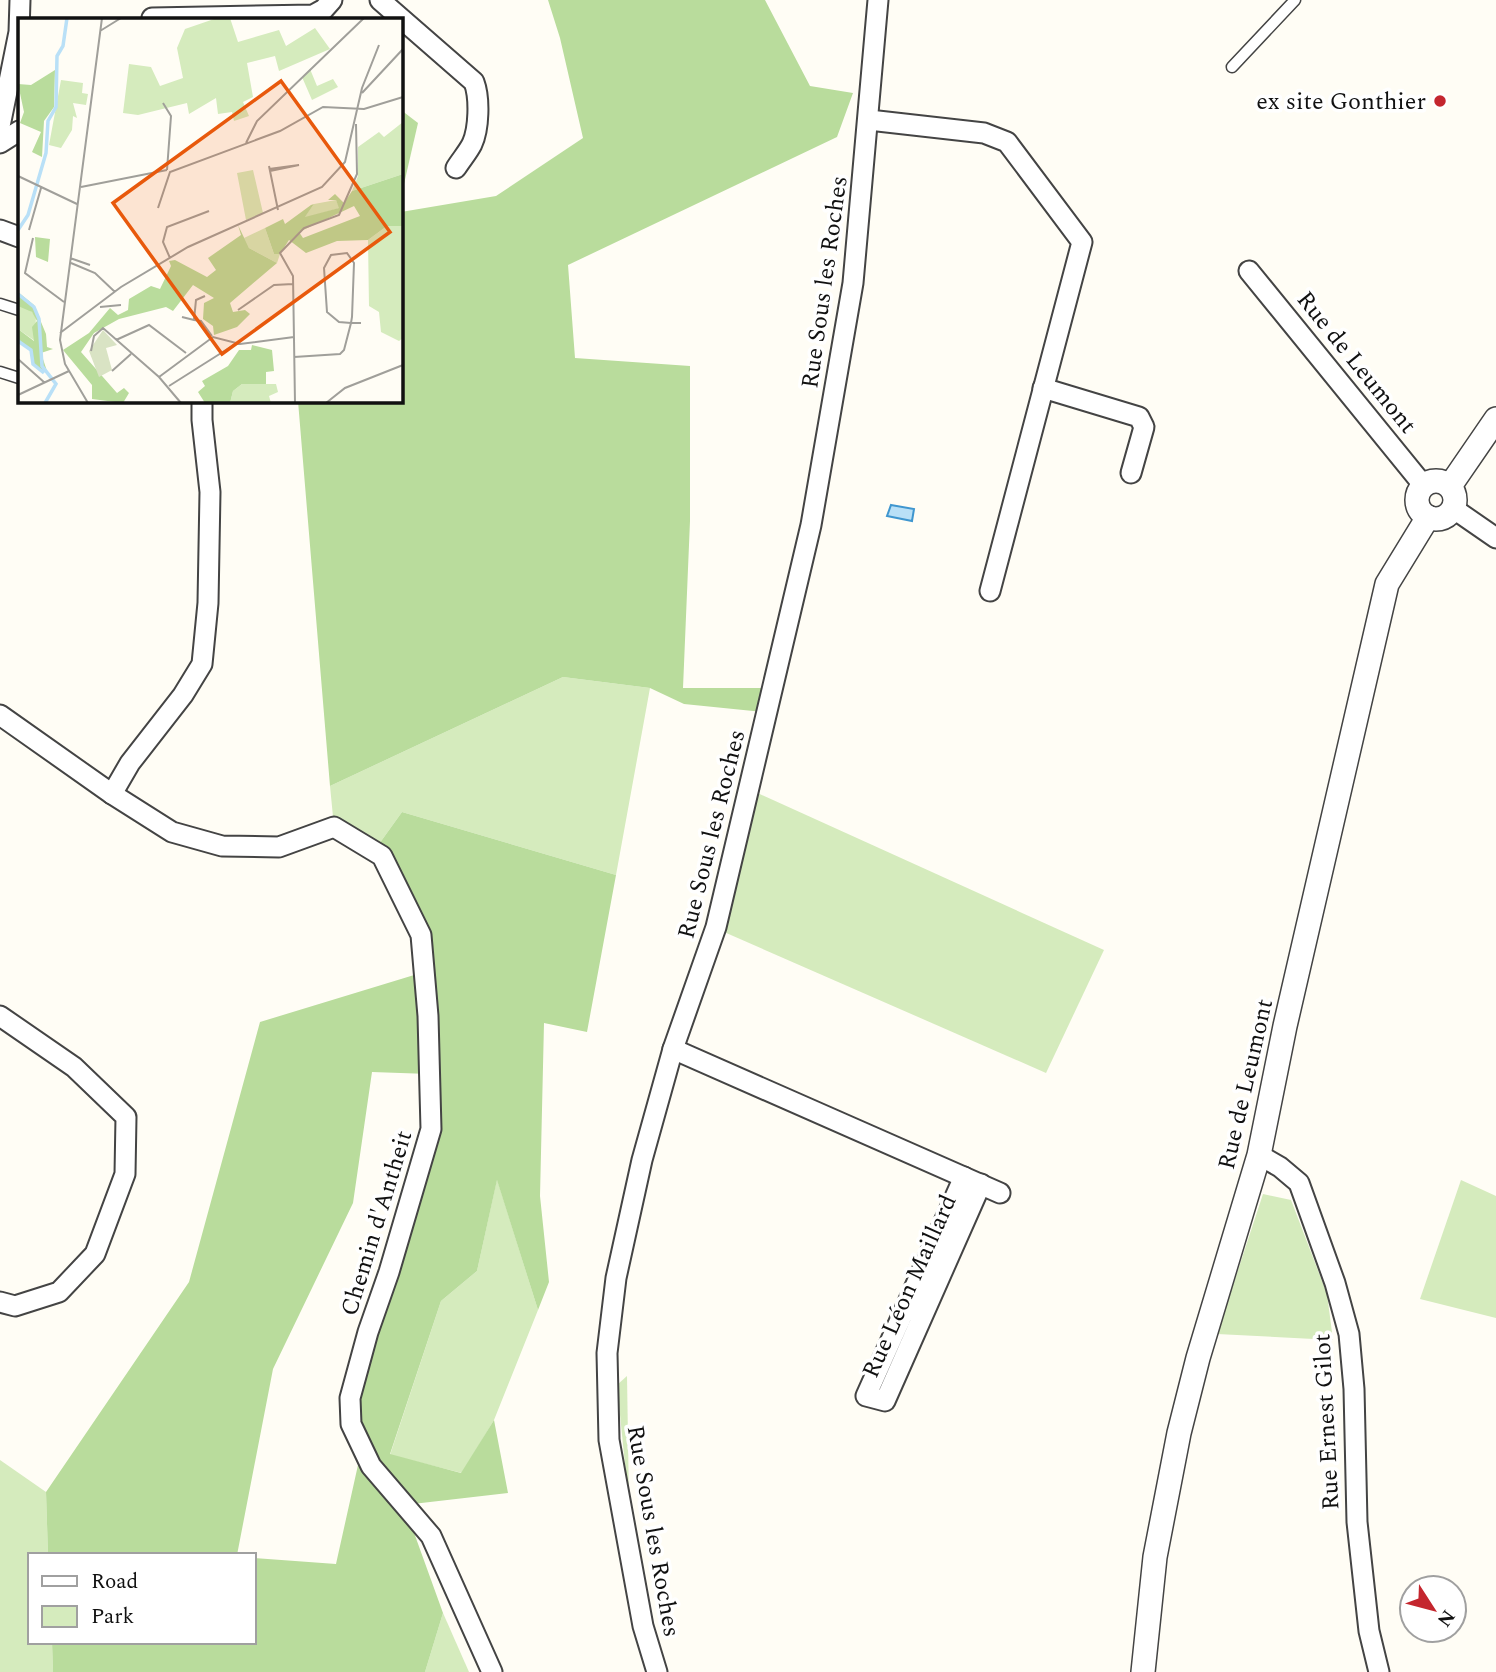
<svg xmlns="http://www.w3.org/2000/svg" width="1496" height="1672" font-family="Spectral,serif">
<style>
.green{fill:#d5ebbd}
.forest{fill:#b9dc9c}
.water{fill:#b9e0f7;stroke:#3f96cf;stroke-width:2}
.lines{fill:none;stroke-linecap:round;stroke-linejoin:round}
.service-casing{stroke:#444;stroke-width:13}
.minor-casing{stroke:#444;stroke-width:23}
.tertiary-casing{stroke:#444;stroke-width:26}
.service{stroke:#fff;stroke-width:10}
.minor{stroke:#fff;stroke-width:19}
.tertiary{stroke:#fff;stroke-width:23}
.poi-dot{fill:#c4262e;stroke:#fff;stroke-width:2.5}
.labels{text-anchor:middle;stroke-width:7;stroke-linejoin:round;paint-order:stroke}
.poi-label{font-size:24px;fill:#111;stroke:#fff;text-anchor:end}
.street-label{font-size:24px;fill:#111;stroke:#fff}
.inset-river{fill:none;stroke:#b9e0f7;stroke-width:3.5}
.inset-road{fill:none;stroke:#a09f9a;stroke-width:2}
.view{fill:#e8590c;fill-opacity:0.15;stroke:#e8590c;stroke-width:3.5}
.inset-edge{fill:none;stroke:#111;stroke-width:3.5}
</style>
<rect width="100%" height="100%" fill="#fffdf5"/>
<!-- green -->
<g class="green">
<polygon points="563,677 650,688 616,875 402,812 374,851 334,827 330,786"/>
<polygon points="753,791 1104,950 1046,1073 724,932"/>
<polygon points="497,1179 538,1310 494,1420 462,1473 390,1455 441,1301 477,1271"/>
<polygon points="1461,1180 1496,1196 1496,1318 1420,1299"/>
<polygon points="1263,1194 1291,1200 1327,1294 1333,1340 1217,1334"/>
<polygon points="627,1376 629,1504 617,1385"/>
<polygon points="0,1460 46,1492 48,1555 30,1555 30,1642 52,1642 53,1672 0,1672"/>
<polygon points="443,1613 469,1672 425,1672"/>
</g>
<!-- forest -->
<g class="forest">
<polygon points="548,0 765,0 810,86 853,93 837,137 568,265 575,358 690,366 690,521 683,688 767,688 763,712 684,704 650,688 563,677 330,786 298,401 401,401 401,212 496,196 583,138 560,38"/>
<polygon points="401,110 418,123 401,197"/>
<polygon points="402,812 616,875 587,1032 544,1023 540,1196 549,1282 538,1310 497,1180 477,1271 441,1301 390,1454 461,1473 494,1420 508,1493 404,1505 443,1613 425,1672 53,1672 52,1642 254,1642 254,1558 336,1564 362,1447 351,1424 431,1129 429,1074 372,1072 353,1203 273,1369 237,1555 48,1555 46,1492 189,1282 260,1022 424,972 421,935 374,851"/>
</g>
<!-- water -->
<polygon class="water" points="891,505 914,509 912,521 887,516"/>
<g class="lines">
<defs>
<g id="service">
<polyline points="1232,67 1295,0"/>
<polyline points="0,304 19,310"/>
<polyline points="0,372 19,378"/>
</g>
<g id="minor">
<path d="M 380,0 L 474,82 C 480,98 479,129 472,144 C 468,152 461,160 456,168"/>
<polyline points="152,18 313,15 324,9 332,0"/>
<polyline points="869,120 984,133 1007,142 1082,242 990,591"/>
<polyline points="0,126 19,32 20,0"/>
<polyline points="0,143 19,131"/>
<polyline points="0,230 19,237"/>
<polyline points="1249,271 1424,486"/>
<polyline points="1043,388 1139,417 1144,427 1131,473"/>
<polyline points="1454,509 1496,538"/>
<polyline points="0,715 112,794 172,832 222,846 279,847 334,827 382,856 421,935 428,1016 431,1129 389,1272 368,1332 350,1398 351,1424 371,1466 431,1536 492,1672"/>
<polyline points="112,794 130,763 183,695 202,664 208,603 210,492 202,420 202,401"/>
<polyline points="0,1016 74,1067 126,1117 125,1174 95,1254 59,1292 15,1306 0,1302"/>
<polyline points="673,1049 1000,1193"/>
<polyline points="1259,1155 1280,1167 1299,1183 1335,1283 1349,1334 1354,1389 1357,1522 1369,1631 1379,1672"/>
<polyline points="964,1177 866,1396 885,1401 981,1184"/>
<polyline points="657,1672 643,1626 609,1440 607,1353 616,1278 642,1160 673,1049 716,927 811,525 853,283 878,0"/>
</g>
<g id="tertiary">
<circle cx="1436" cy="500" r="19"/>
<polyline points="1450,486 1496,419"/>
<polyline points="1143,1672 1155,1557 1179,1433 1198,1358 1259,1155 1285,1026 1387,584 1428,517"/>
</g>
</defs>
<!-- service casing -->
<use href="#service" class="service-casing"/>
<!-- minor casing -->
<use href="#minor" class="minor-casing"/>
<!-- tertiary casing -->
<use href="#tertiary" class="tertiary-casing"/>
<!-- service -->
<use href="#service" class="service"/>
<!-- minor -->
<use href="#minor" class="minor"/>
<!-- tertiary -->
<use href="#tertiary" class="tertiary"/>
</g>
<!-- markers -->
<circle class="poi-dot" cx="1440" cy="101" r="7"/>
<g class="labels">
<!-- poi labels -->
<g class="poi-label">
<text x="1426" y="109">ex site Gonthier</text>
</g>
<!-- street labels -->
<g class="street-label">
<text transform="translate(824 282) rotate(-82)" y="8">Rue Sous les Roches</text>
<text transform="translate(1357 362) rotate(51)" y="8">Rue de Leumont</text>
<text transform="translate(711 834) rotate(-76)" y="8">Rue Sous les Roches</text>
<text transform="translate(1245 1084) rotate(-77)" y="8">Rue de Leumont</text>
<text transform="translate(376 1223) rotate(-73)" y="8">Chemin d'Antheit</text>
<text transform="translate(909 1286) rotate(-66)" y="8">Rue Léon Maillard</text>
<text transform="translate(1326 1422) rotate(-93)" y="8">Rue Ernest Gilot</text>
<text transform="translate(654 1531) rotate(80)" y="8">Rue Sous les Roches</text>
</g>
</g>
<!-- overview -->
<g transform="translate(18 18)">
<rect width="385" height="385" fill="#fffdf5"/>
<path d="M 199,0 L 212,0 L 220,24 L 261,12 L 268,28 L 297,10 L 312,31 L 261,53 L 257,38 L 229,45 L 235,79 L 225,84 L 231,98 L 216,103 L 214,94 L 200,96 L 198,80 L 171,96 L 169,85 L 120,97 L 105,95 L 111,46 L 133,49 L 142,68 L 165,60 L 159,30 L 167,11 ZM 292,51 L 299,68 L 315,61 L 320,69 L 294,82 L 284,59 ZM 43,62 L 65,65 L 64,75 L 70,76 L 68,87 L 55,85 L 59,100 L 55,98 L 54,112 L 43,130 L 31,127 ZM 385,104 L 385,156 L 334,173 L 340,158 L 340,129 L 361,114 L 366,119 ZM 235,152 L 245,195 L 228,202 L 219,155 ZM 318,182 L 322,190 L 286,200 L 296,186 ZM 369,208 L 385,208 L 385,320 L 381,323 L 363,314 L 361,294 L 351,288 L 350,222 ZM 247,210 L 256,236 L 262,236 L 259,245 L 231,230 L 226,220 ZM 4,287 L 18,297 L 17,323 L 0,311 L 0,289 ZM 224,366 L 258,366 L 260,374 L 251,378 L 253,385 L 212,385 L 215,373 Z" fill="#d5ebbd"/>
<path d="M 37,52 L 36,89 L 26,103 L 24,139 L 14,134 L 23,114 L 2,105 L 6,94 L 0,66 L 13,67 ZM 385,156 L 385,208 L 369,208 L 350,222 L 319,223 L 288,235 L 271,222 L 262,236 L 256,236 L 247,210 L 265,201 L 267,206 L 293,187 L 296,186 L 287,199 L 321,190 L 318,182 L 310,182 L 317,176 L 326,185 L 334,173 ZM 336,188 L 342,198 L 285,220 L 281,214 ZM 220,207 L 231,230 L 259,245 L 212,285 L 215,294 L 227,292 L 232,296 L 219,309 L 196,317 L 195,308 L 185,301 L 186,285 L 196,280 L 175,267 L 155,293 L 148,289 L 101,301 L 76,315 L 63,334 L 99,375 L 106,370 L 111,375 L 105,385 L 74,381 L 74,367 L 45,332 L 71,315 L 92,290 L 100,297 L 110,292 L 111,281 L 133,268 L 142,271 L 153,248 L 151,243 L 157,242 L 189,259 L 198,252 L 190,240 L 223,217 ZM 17,219 L 32,221 L 30,244 L 18,239 ZM 0,274 L 16,287 L 28,316 L 29,329 L 35,331 L 23,335 L 30,356 L 15,346 L 13,332 L 0,324 L 0,311 L 16,323 L 14,309 L 19,303 L 14,294 L 0,288 ZM 234,327 L 254,332 L 256,353 L 248,354 L 248,366 L 224,366 L 215,373 L 212,385 L 187,385 L 180,374 L 187,368 L 184,363 L 210,348 L 221,332 L 233,332 Z" fill="#b9dc9c" fill-rule="evenodd"/>
<path d="M 85,312 L 99,327 L 88,330 L 94,352 L 81,359 L 71,333 Z" fill="#d9e3c4"/>
<path class="inset-river" d="M 0,212 L 10,197 L 28,135 L 30,103 L 38,89 L 39,38 L 45,28 L 49,0M 0,276 L 16,289 L 21,301 L 24,348 L 38,366 L 27,385M 0,323 L 13,332 L 15,346 L 26,355"/>
<path class="inset-road" d="M 82,13 L 103,0M 344,75 L 385,31M 145,85 L 153,98 L 149,152M 228,125 L 239,103 L 346,0M 251,148 L 260,192M 251,151 L 281,147 L 252,153M 0,158 L 59,186M 63,169 L 149,152M 140,190 L 152,154 L 262,113 L 305,89 L 346,91 L 385,79M 11,212 L 23,170M 15,220 L 7,255 L 46,284M 52,240 L 72,247M 152,240 L 145,224 L 149,209 L 191,193M 53,245 L 77,255 L 97,274M 82,289 L 103,287M 220,292 L 256,267 L 275,266M 164,299 L 176,302 L 178,282 L 187,278M 176,302 L 183,303 L 194,318M 42,315 L 103,269 L 170,229 L 304,169 L 327,144 L 344,70 L 361,27M 98,322 L 131,307 L 168,335M 73,333 L 76,318 L 85,310 L 141,359 L 163,385M 276,339 L 322,336 L 326,332 L 333,305 L 334,299 L 336,245 L 329,235 L 313,237 L 306,250 L 309,294 L 321,304 L 333,305 L 343,305M 0,341 L 27,365M 94,353 L 113,336M 141,359 L 195,319 L 222,326 L 276,319M 151,368 L 219,325M 0,377 L 51,353M 70,385 L 47,346 L 42,322 L 84,0M 277,385 L 275,258 L 262,235 L 286,210 L 321,197 L 339,156 L 338,106M 308,385 L 327,370 L 385,347"/>
<path class="view" d="M 263,63 L 372,214 L 204,336 L 95,185 Z"/>
<rect width="385" height="385" class="inset-edge"/>
</g>
<!-- legend -->
<rect x="28" y="1553" width="228" height="91" fill="#ffffff" stroke="#a0a0a0" stroke-width="2"/>
<rect x="42" y="1576" width="35" height="10" fill="#ffffff" stroke="#a0a0a0" stroke-width="2"/>
<text x="91" y="1588" font-size="21" fill="#111111">Road</text>
<rect x="42" y="1606" width="35" height="21" fill="#d5ebbd" stroke="#a0a0a0" stroke-width="2"/>
<text x="91" y="1623" font-size="21" fill="#111111">Park</text>
<!-- north arrow -->
<g transform="translate(1433 1609) rotate(126)"><circle r="33" fill="#ffffff" stroke="#a0a0a0" stroke-width="2"/>
<path d="M0-5L12 26L0 18L-12 26Z" fill="#c4262e"/>
<text y="-10" font-size="19" font-weight="bold" text-anchor="middle" fill="#111111">N</text>
</g>
</svg>
